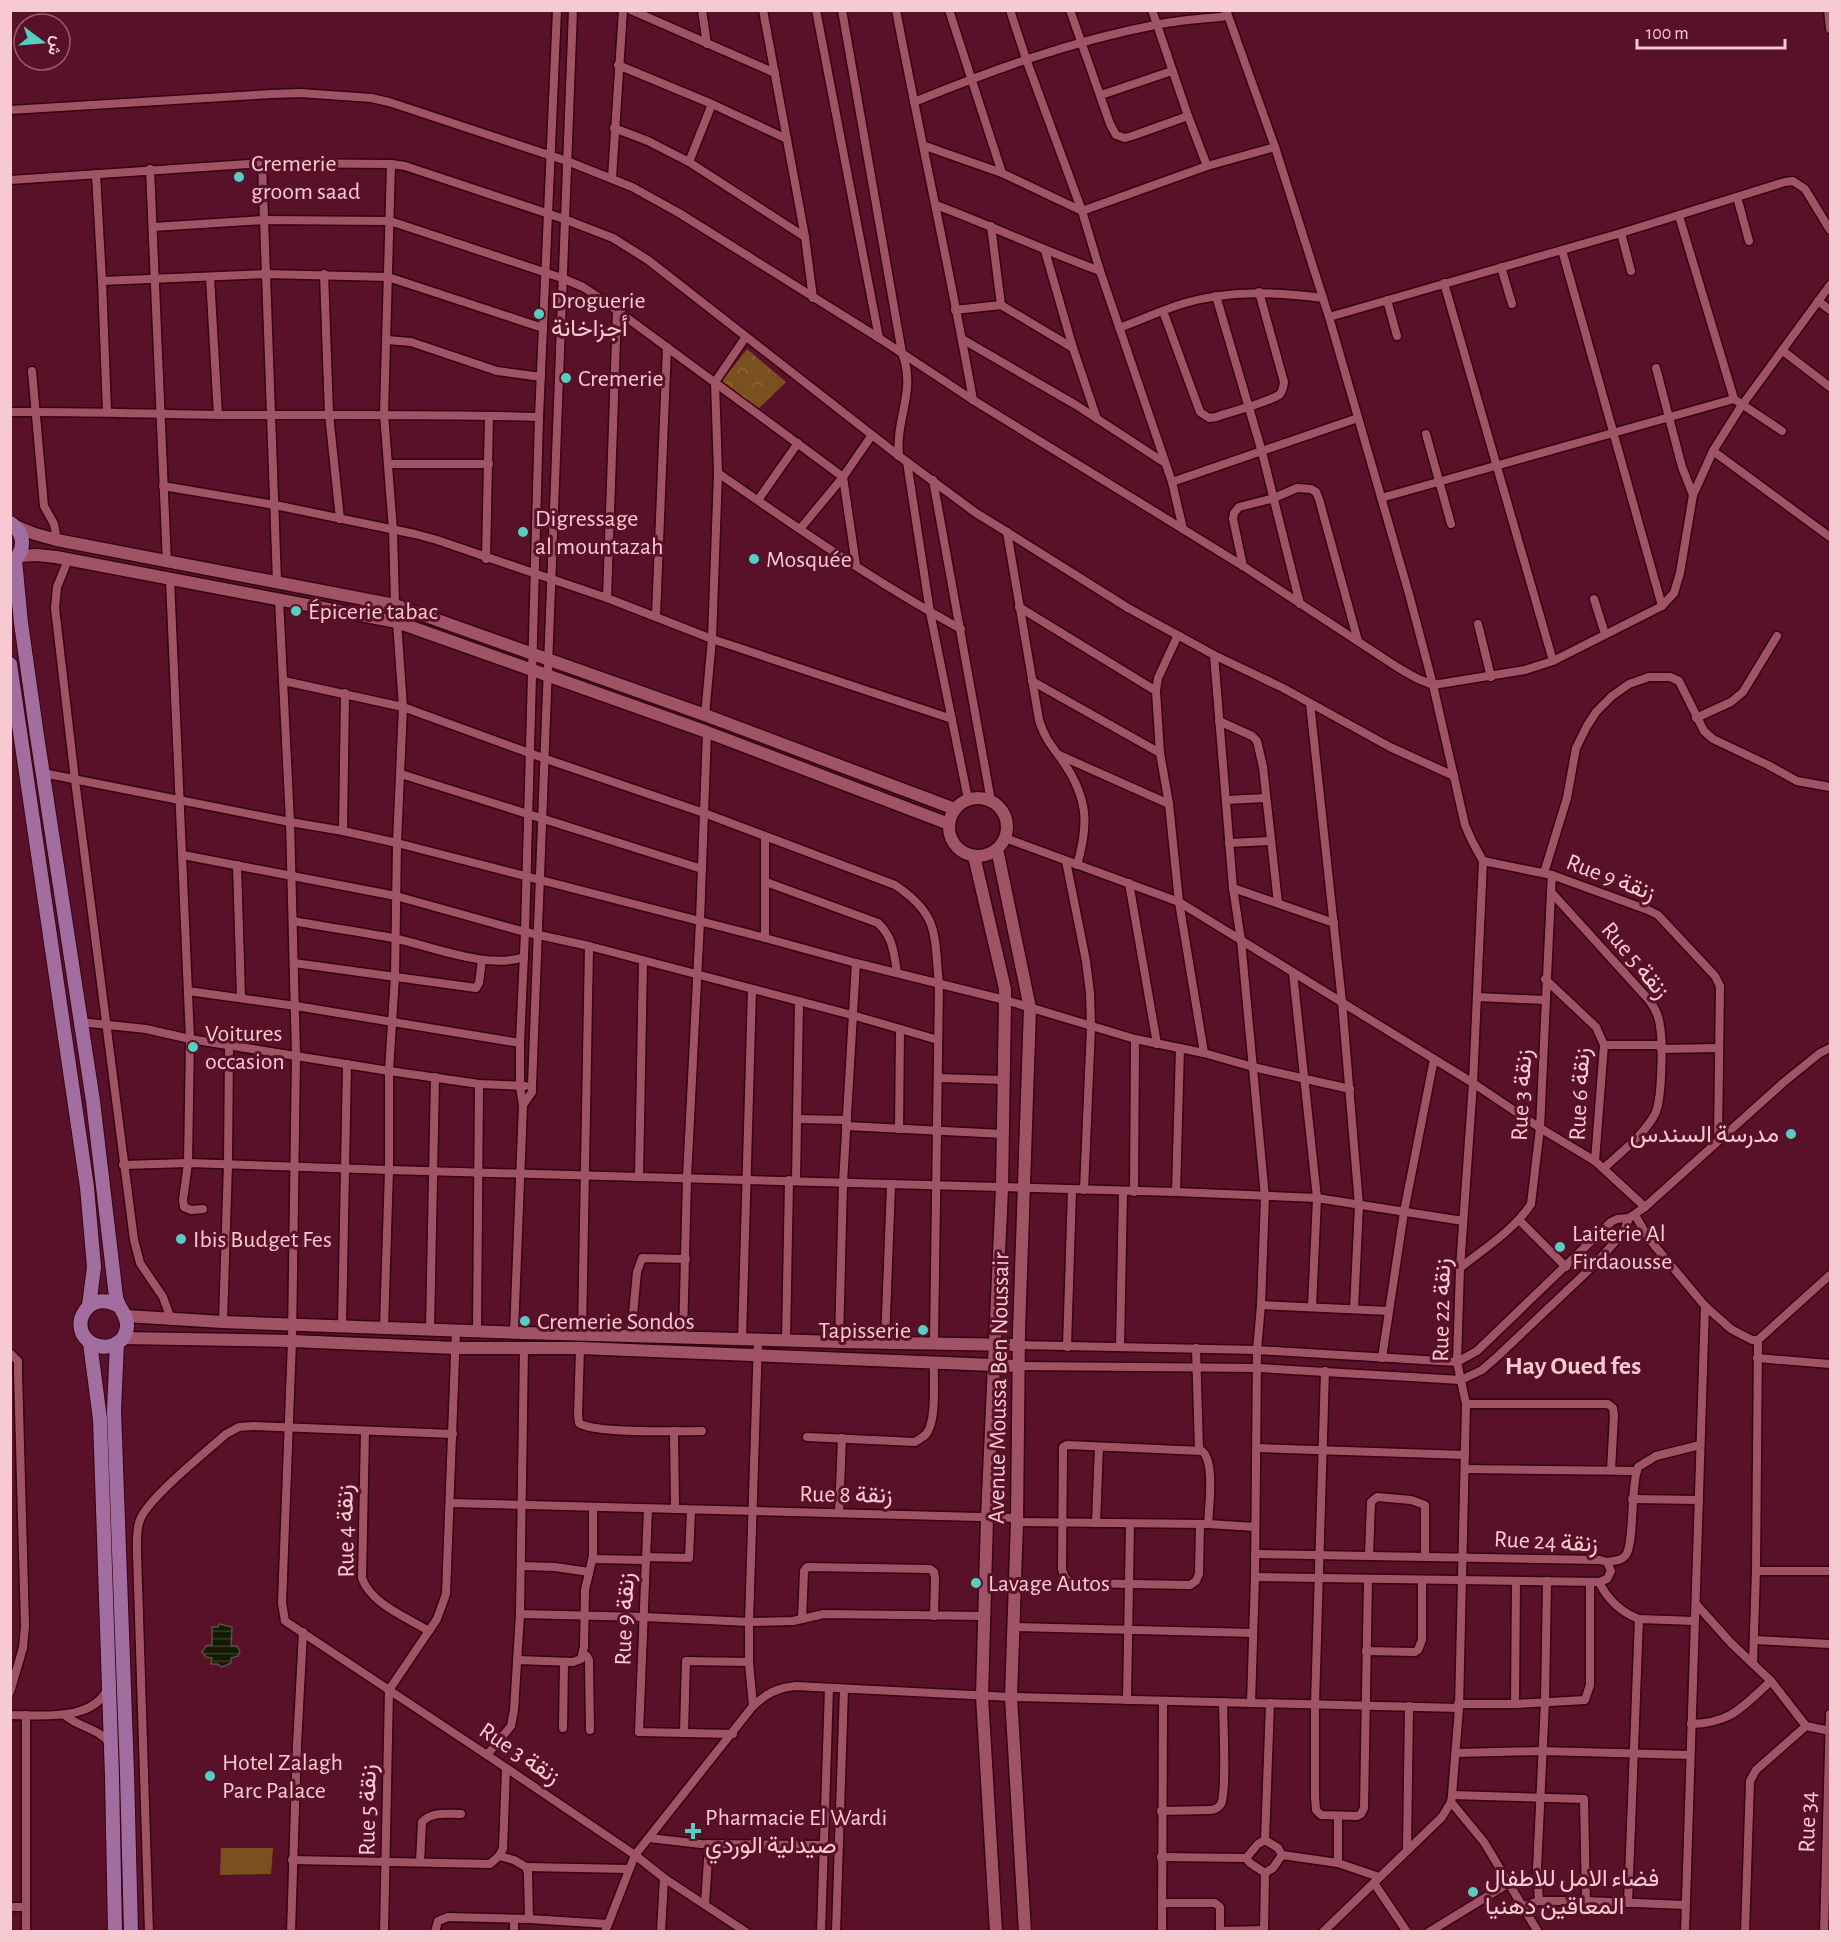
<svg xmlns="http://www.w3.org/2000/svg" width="1841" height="1942" font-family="'Alegreya Sans',Vazirmatn,sans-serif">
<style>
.grass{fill:#7b501f}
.park{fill:url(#park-crowns)}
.water{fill:url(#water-rules);stroke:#575040;stroke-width:1.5}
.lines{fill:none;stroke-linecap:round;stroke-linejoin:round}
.street-casing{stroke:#350113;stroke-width:11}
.secondary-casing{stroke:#350113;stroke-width:15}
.primary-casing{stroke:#350113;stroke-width:16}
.street{stroke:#a15366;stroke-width:8}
.secondary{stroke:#a15366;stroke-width:12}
.primary{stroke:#a26ea0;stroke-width:14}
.poi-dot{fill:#57cec2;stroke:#591129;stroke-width:2}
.labels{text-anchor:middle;stroke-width:6;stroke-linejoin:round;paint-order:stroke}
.poi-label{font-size:24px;fill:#f7cad2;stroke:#591129;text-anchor:start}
.street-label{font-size:24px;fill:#f7cad2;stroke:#591129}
.neighbourhood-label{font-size:26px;font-weight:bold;fill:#f7cad2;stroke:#591129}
</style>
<defs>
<pattern id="park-crowns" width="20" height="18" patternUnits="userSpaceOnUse" patternTransform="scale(1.5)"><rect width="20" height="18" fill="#7b501f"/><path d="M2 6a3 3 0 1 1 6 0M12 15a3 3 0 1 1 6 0" fill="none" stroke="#8e683f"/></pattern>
<pattern id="water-rules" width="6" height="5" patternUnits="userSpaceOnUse" patternTransform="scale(1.5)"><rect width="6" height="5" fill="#131c02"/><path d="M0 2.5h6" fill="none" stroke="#363c26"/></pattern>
</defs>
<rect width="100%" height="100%" fill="#591129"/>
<!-- grass -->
<polygon class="grass" points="221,1848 273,1848 271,1874 220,1875"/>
<!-- park -->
<polygon class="park" points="747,349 786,382 758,409 721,382"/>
<!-- water -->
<polygon class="water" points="219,1624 232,1627 231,1646 237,1646 240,1651 238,1656 231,1658 231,1663 222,1667 217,1664 211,1664 212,1658 206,1657 202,1652 206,1646 212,1645 212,1627 218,1627"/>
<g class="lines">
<defs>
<g id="street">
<polyline points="631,10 775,73"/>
<polyline points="702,10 707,44"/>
<polyline points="763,10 805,237 813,298"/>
<polyline points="816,10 879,338"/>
<path d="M 842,10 L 902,353 C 917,391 895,418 899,456"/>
<path d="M 896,10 C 921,141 950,270 973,400"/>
<polyline points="949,10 1002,173"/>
<polyline points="1010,10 1026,59 1082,211 1100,271 1172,482 1183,529"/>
<polyline points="1070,10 1110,124 1116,135 1125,138 1132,136 1188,116"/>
<polyline points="1152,10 1188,116 1207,166"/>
<polyline points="1226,10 1275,147 1329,317 1409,594 1433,685 1465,825 1472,841 1483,861"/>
<polyline points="1828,10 1830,29"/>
<polyline points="618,65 712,104 787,139"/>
<polyline points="1101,95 1172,71"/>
<path d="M 914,102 C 992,70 1072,41 1155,25 C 1179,20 1204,19 1228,16"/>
<polyline points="10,110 272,94 300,93 371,98 389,102 567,161 632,187 679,213 879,338 973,400 1243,566 1397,667 1416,678 1433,685 1525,670 1553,661 1662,606 1674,593 1680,573 1693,495 1713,451 1740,408 1830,285"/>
<polyline points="614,128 648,141 689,162 805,237"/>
<polyline points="925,146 1002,173 1082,211 1207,166 1275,147"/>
<polyline points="689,162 712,104"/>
<polyline points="262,163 277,582"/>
<polyline points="391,164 384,414 393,530 395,605"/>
<polyline points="150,169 167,563"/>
<polyline points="96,174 102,281 107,411"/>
<polyline points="612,178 623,10"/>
<polyline points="10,180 262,163 391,164 405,166 564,219 613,238 648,260 899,456 976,513 1007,532 1128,608 1214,655 1283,688 1390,747 1454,776"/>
<polyline points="1737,197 1749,241"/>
<path d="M 936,205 C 992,226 1045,251 1100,271"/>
<polyline points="1679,216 1734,399 1782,431"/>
<polyline points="991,226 1001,305"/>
<polyline points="153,227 264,220 390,221 562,278 583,287 600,298 843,477 856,565"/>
<polyline points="1621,233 1631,271"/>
<polyline points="1562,250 1662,606"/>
<polyline points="1045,251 1073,348 1097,419"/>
<polyline points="1501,267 1512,304"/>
<polyline points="324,274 329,414 340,519"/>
<polyline points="210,277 218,415"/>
<polyline points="102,281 266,274 388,277 543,328"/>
<polyline points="1444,283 1553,661"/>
<polyline points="1216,296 1262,452 1300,604"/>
<polyline points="1387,300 1397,336"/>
<polyline points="1818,301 1830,310"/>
<polyline points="955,310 1001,305 1073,348"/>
<path d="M 1163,311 L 1200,412 L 1209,418 L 1216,417 C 1233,411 1264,404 1279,395 C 1283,392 1283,387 1284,382 L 1259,292"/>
<polyline points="1329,317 1621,233 1785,182 1793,181 1805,189 1830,230"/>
<path d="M 1119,328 C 1141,320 1162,310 1185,303 C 1230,290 1276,292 1323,298"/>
<polyline points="962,339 1076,405 1165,463"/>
<polyline points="387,340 411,342 497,371 541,377"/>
<polyline points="1783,351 1830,387"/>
<polyline points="1656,368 1682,467 1693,495"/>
<polyline points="32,371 44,506 54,524 57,540"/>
<path d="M 10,412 C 91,411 171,415 252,415 C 348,415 443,414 539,417"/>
<polyline points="1426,434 1451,524"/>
<polyline points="1713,451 1830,537"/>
<polyline points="907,462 930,612 968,799"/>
<polyline points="388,464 489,464"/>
<path d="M 718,473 C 797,528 877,583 961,629"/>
<polyline points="933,480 991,801"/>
<polyline points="1172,482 1358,418"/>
<polyline points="163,486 275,505 415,534 437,540 607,598 712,639 952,719"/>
<polyline points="1381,498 1734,399"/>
<polyline points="758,500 798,443"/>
<polyline points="800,529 843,477 872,435"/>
<path d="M 1007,532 L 1039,720 C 1046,742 1052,745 1064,763 C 1088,799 1089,824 1077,865"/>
<polyline points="486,559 489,416"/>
<polyline points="68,560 57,587 55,608 75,780 134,1240 140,1263 163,1297 171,1319"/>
<polyline points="1243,566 1233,519 1234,513 1239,507 1274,498 1297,488 1311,489 1316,492 1319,499 1358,641"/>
<polyline points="170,580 190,1039 188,1163 183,1200 184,1207 191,1210 203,1209"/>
<polyline points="607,598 617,311"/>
<polyline points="279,599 290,822 296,1055 292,1341 282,1603 285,1621 487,1755 635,1855 664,1878 746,1932"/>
<polyline points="1594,599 1605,634"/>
<polyline points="1019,607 1156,691"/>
<polyline points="656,616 667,347"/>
<polyline points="1478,624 1491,677"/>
<polyline points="1178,635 1158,678 1156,691 1160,753 1169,804 1179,902 1204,1053"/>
<polyline points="1214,655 1233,888 1241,940 1265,1197 1261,1305 1257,1350 1255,1577 1251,1703"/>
<path d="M 284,681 L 403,707 L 546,759 L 704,813 L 895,885 C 940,915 934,935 939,985 L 934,1342"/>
<polyline points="1032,681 1160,753"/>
<polyline points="1310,703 1342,1002 1359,1205 1354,1309"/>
<polyline points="705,715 712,639 718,473 715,382 745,338"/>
<polyline points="1696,718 1731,702 1743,692 1777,636"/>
<polyline points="1219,721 1252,736 1257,741 1263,767 1278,903"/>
<polyline points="1059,755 1169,804"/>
<polyline points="43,773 290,822 343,831 397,843 765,938 856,963 1005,1000 1135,1039 1204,1053 1253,1067 1350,1089"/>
<polyline points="401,774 702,869"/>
<polyline points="1226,800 1266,798"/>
<polyline points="343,831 345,693"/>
<polyline points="1005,838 1179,902 1473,1083 1540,1128 1595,1161 1645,1207"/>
<polyline points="1229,843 1270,841"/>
<polyline points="183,855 396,896 525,932 589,946 852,1015 938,1040"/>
<polyline points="1066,861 1086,961 1090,993 1091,1027 1084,1190"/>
<polyline points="1483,861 1552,875 1648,910 1658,915 1715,976 1720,986 1718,1139"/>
<polyline points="237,865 241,997"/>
<polyline points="1544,873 1567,798 1576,748 1587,726 1596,712 1612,696 1629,684 1649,677 1670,677 1679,681 1704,731 1713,739 1768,765 1797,781 1830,787"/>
<path d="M 1552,875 L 1551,892 L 1649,1000 C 1655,1008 1659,1016 1660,1026 C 1663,1042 1662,1101 1655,1114 C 1644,1135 1621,1152 1604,1168"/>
<path d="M 766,882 L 878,923 C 893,937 894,953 897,973"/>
<polyline points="1129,883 1157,1044"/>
<polyline points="1233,888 1334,923"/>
<path d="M 293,921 C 326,927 360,932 393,938 C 431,946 488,970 524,957"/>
<polyline points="765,938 765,837"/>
<polyline points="294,963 476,988 479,983 482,960"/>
<polyline points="1293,973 1317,1198 1312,1307"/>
<polyline points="1545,979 1596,1027 1604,1045 1595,1161"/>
<polyline points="188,991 296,1006 520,1043"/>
<polyline points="1477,997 1545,1000"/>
<polyline points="80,1022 146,1029 190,1039 389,1071 479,1084 525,1086"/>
<polyline points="1604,1045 1661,1045"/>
<polyline points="1661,1049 1719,1048"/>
<polyline points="938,1078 1003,1080"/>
<polyline points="523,1105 532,1092 532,1086 573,10"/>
<polyline points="797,1119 847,1120"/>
<polyline points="846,1126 1003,1134"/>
<polyline points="899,1129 900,1029"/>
<polyline points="123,1165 188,1163 389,1170 1176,1192 1317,1198 1463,1221"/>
<polyline points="639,1177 643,961"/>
<polyline points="796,1181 799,1001"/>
<polyline points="1134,1192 1135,1039"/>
<polyline points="1176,1192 1180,1048"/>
<polyline points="1635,1215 1649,1239 1705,1306 1731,1329 1752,1340 1758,1340"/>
<polyline points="1519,1220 1566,1267"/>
<path d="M 1460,1268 C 1485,1248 1514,1230 1531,1204 L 1540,1128 L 1551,892"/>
<polyline points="1261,1305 1389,1311"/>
<polyline points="223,1322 228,1164 229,1045"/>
<polyline points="342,1326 347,1064"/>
<polyline points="384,1327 389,1170 389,1071 395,976 397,843 403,707 397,622"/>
<polyline points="430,1329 435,1077"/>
<polyline points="477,1330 479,1084"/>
<polyline points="514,1332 523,1105 520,1087 520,1043 525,932 539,417 557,10"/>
<polyline points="582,1333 589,946"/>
<polyline points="631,1335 637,1272 642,1258 686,1259"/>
<polyline points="683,1337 687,1178 700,921 707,732"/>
<polyline points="742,1339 752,989"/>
<polyline points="786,1341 789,1180"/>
<polyline points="839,1342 843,1183 856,963"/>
<polyline points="885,1342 891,1185"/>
<polyline points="1018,1345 1257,1350 1457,1362 1477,1351 1611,1222 1617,1219 1629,1218 1645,1207 1784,1082 1820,1053 1830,1048"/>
<polyline points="1067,1347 1072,1190"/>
<polyline points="1120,1347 1123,1192"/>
<path d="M 580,1348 L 578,1415 L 579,1423 C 594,1434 679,1431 702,1431"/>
<polyline points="1196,1348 1199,1450"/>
<polyline points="10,1353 18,1361 18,1373 25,1626 23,1648 10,1692"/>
<polyline points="1382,1358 1404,1212 1434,1059"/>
<polyline points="1757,1358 1830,1364"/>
<polyline points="1018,1366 1258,1368 1461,1380 1482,1370 1498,1356 1594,1265 1623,1233 1629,1218"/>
<polyline points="1325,1371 1315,1704 1315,1797 1316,1810 1321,1815 1357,1816 1361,1814 1364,1808 1368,1579"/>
<polyline points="1466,1404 1608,1404 1613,1408 1614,1415 1611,1470"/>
<path d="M 365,1431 L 362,1578 C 371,1604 406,1617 429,1631"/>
<polyline points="674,1431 675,1509"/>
<path d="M 807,1437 L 915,1442 C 919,1439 924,1437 927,1433 C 937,1418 933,1380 934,1362"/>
<polyline points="1257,1448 1465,1455"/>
<polyline points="1465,1469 1637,1471"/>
<polyline points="1632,1499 1699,1500"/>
<polyline points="451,1503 1017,1518"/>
<polyline points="648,1509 639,1732 733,1734"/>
<polyline points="839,1513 842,1438"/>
<polyline points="1017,1522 1208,1524 1255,1527"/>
<polyline points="1096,1523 1099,1447"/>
<path d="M 1200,1524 L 1199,1574 L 1196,1581 L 1190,1585 L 1074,1583 C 1066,1581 1064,1577 1062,1569 L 1063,1447 L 1067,1445 L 1202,1451 C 1215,1461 1209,1507 1208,1524"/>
<polyline points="1369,1556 1371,1502 1377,1497 1411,1500 1425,1505 1425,1557"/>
<polyline points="646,1557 689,1558 691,1510"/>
<polyline points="593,1559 646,1560"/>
<path d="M 1607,1562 C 1613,1561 1621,1561 1625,1556 C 1635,1547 1630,1486 1638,1467 L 1656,1456 L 1700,1445"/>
<polyline points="521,1566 555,1567 589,1572"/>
<polyline points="1756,1571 1830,1571"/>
<polyline points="1255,1577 1599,1582 1607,1579 1611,1571 1607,1562 1600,1560 1255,1554"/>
<path d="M 1599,1582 C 1608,1600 1620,1612 1639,1619 L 1695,1621"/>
<polyline points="1696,1604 1731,1643 1771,1681 1806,1726 1830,1731"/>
<polyline points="520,1614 644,1617 749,1622 793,1621 824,1614 985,1616"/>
<polyline points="802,1619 804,1571 807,1567 930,1569 934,1572 935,1578 934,1616"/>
<polyline points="1013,1627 1253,1633"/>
<polyline points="1754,1640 1830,1644"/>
<polyline points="1366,1651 1415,1652 1418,1650 1422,1640 1422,1580"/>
<polyline points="583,1654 587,1656 589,1660 590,1730"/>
<polyline points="517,1660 573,1662 581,1659 584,1647 585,1590 593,1556 593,1507"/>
<polyline points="1753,1663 1756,1571 1758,1340 1830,1275"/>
<polyline points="1127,1700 1130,1524"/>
<polyline points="1458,1704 1515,1704 1585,1700 1590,1685 1590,1582"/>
<polyline points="1515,1704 1516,1581"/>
<polyline points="753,1706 749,1662 749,1622 758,1340"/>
<path d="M 10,1715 C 41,1715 95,1722 108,1687"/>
<path d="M 66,1716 C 80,1728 99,1728 110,1744"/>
<path d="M 1691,1724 C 1732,1723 1742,1707 1771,1681"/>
<polyline points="563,1728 564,1662"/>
<polyline points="684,1733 686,1661 749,1662"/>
<polyline points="1456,1753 1542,1751 1690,1755"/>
<polyline points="487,1755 511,1726 514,1710 520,1614 524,1347"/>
<polyline points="1452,1795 1584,1799 1586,1901"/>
<polyline points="1451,1802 1484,1842 1538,1932"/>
<path d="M 1161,1811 L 1209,1810 C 1214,1810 1218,1809 1221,1804 C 1227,1792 1223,1720 1223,1702"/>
<polyline points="1338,1816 1338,1863"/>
<polyline points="649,1838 701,1844 824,1845"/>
<polyline points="1265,1840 1270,1703"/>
<polyline points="1407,1850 1409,1706"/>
<polyline points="1282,1855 1273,1868 1265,1873 1250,1863 1246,1858 1258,1844 1265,1840 1278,1848 1282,1855 1338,1863 1379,1877"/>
<polyline points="1161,1857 1246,1858"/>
<polyline points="292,1860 490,1864 499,1856 503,1849 506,1768"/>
<path d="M 420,1862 L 422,1822 C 432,1811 448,1814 461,1814"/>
<polyline points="526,1867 629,1869"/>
<polyline points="1374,1883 1407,1932"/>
<polyline points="1539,1901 1537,1869 1545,1701 1547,1581"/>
<polyline points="1162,1903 1215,1903 1220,1907 1220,1932"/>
<polyline points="1628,1903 1639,1619"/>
<polyline points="705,1904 709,1844"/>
<polyline points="1523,1906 1539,1901 1586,1901 1685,1905"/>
<polyline points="10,1907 25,1907"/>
<polyline points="529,1919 608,1924"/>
<polyline points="1220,1931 1264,1930"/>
<polyline points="26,1932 26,1715"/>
<path d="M 149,1932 L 137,1553 C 137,1542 136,1530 140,1520 C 148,1498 206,1452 226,1434 L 239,1427 L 253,1426 L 453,1434"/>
<polyline points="291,1932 297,1745 303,1632"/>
<polyline points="384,1932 389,1690 437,1619 446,1594 456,1330"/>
<polyline points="435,1932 438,1921 448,1917 529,1919 528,1873 526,1867 514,1860 499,1856"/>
<polyline points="514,1932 514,1919"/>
<path d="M 605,1932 L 635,1855 L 753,1706 C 767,1693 777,1688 796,1686 L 1011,1697 L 1459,1708"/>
<polyline points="661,1932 664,1878"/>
<polyline points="821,1932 829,1688"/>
<polyline points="836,1932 844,1689"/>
<polyline points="1162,1932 1163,1701"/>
<polyline points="1264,1932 1265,1873"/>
<polyline points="1323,1932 1442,1817 1451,1802 1452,1795 1459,1708 1466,1404 1457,1362 1460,1268 1473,1083 1483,861"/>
<polyline points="1429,1932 1509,1883"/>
<polyline points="1685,1932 1705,1306"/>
<polyline points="1745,1932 1750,1781 1756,1770 1806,1726"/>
<polyline points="1824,1932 1830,1714"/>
</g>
<g id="secondary">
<polyline points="15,526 35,534 57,540 395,605 705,715 955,809"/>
<polyline points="19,556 37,555 56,557 397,622 707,732 949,824"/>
<circle cx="978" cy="827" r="29"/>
<polyline points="997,849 1030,1008 1019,1331 1017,1522 1011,1697 1025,1932"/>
<polyline points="974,856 1005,989 1005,1000 1002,1188 987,1518 982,1696 996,1932"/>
<polyline points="126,1316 223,1322 524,1333 839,1342 1018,1345"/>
<polyline points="122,1338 292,1341 455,1348 580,1348 1018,1366"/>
</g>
<g id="primary">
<path d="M 10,523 C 26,533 26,553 10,563"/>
<path d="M 15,560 L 21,623 L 37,736 L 93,1101 L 116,1297 C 118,1308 128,1315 127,1327 C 123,1358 75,1350 81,1319 C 83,1313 86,1308 92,1304 C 101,1299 110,1301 119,1306"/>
<polyline points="10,664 87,1187 94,1267 89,1306"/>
<polyline points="90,1343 100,1419 112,1777 115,1932"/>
<polyline points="117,1343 114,1410 127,1773 131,1932"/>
</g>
</defs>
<!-- street casing -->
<use href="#street" class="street-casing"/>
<!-- secondary casing -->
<use href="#secondary" class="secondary-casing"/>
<!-- primary casing -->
<use href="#primary" class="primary-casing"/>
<!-- street -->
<use href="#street" class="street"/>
<!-- secondary -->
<use href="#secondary" class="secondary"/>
<!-- primary -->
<use href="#primary" class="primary"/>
</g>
<!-- markers -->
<g class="poi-dot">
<circle cx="239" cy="177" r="6"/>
<circle cx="539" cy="314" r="6"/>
<circle cx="566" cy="378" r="6"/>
<circle cx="523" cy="532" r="6"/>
<circle cx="754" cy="559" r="6"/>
<circle cx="296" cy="611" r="6"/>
<circle cx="193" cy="1047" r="6"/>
<circle cx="1791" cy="1134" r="6"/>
<circle cx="181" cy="1239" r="6"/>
<circle cx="1560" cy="1247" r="6"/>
<circle cx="525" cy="1321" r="6"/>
<circle cx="923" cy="1330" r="6"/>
<circle cx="976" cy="1583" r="6"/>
<circle cx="210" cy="1776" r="6"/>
<path d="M690 1822h6v6h6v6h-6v6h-6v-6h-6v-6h6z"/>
<circle cx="1473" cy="1892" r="6"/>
</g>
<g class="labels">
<!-- poi labels -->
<g class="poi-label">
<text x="251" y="171">Cremerie<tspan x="251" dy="28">groom saad</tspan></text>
<text x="551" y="308">Droguerie<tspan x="551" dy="28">أجزاخانة</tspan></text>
<text x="578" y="386">Cremerie</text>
<text x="535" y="526">Digressage<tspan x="535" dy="28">al mountazah</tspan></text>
<text x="766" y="567">Mosquée</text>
<text x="308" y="619">Épicerie tabac</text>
<text x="205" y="1041">Voitures<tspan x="205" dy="28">occasion</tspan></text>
<text x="1779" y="1142" text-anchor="end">مدرسة السندس</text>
<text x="1572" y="1241">Laiterie Al<tspan x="1572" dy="28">Firdaousse</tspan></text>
<text x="193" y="1247">Ibis Budget Fes</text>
<text x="537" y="1329">Cremerie Sondos</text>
<text x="911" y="1338" text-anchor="end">Tapisserie</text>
<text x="988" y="1591">Lavage Autos</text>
<text x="222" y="1770">Hotel Zalagh<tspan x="222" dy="28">Parc Palace</tspan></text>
<text x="705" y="1825">Pharmacie El Wardi<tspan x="705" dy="28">صيدلية الوردي</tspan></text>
<text x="1485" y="1886">فضاء الامل للاطفال<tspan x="1485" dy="28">المعاقين دهنيا</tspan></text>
</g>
<!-- street labels -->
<g class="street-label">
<text transform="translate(1611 877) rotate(21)" y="8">Rue 9 زنقة</text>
<text transform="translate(1636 960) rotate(50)" y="8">Rue 5 زنقة</text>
<text transform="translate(1579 1094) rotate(-87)" y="8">Rue 6 زنقة</text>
<text transform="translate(1521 1095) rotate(-87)" y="8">Rue 3 زنقة</text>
<text transform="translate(1441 1310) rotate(-89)" y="8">Rue 22 زنقة</text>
<text transform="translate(998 1388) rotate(-89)" y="8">Avenue Moussa Ben Noussair</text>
<text transform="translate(846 1494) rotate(1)" y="8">Rue 8 زنقة</text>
<text transform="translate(345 1531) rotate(-91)" y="8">Rue 4 زنقة</text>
<text transform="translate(1546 1541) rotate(3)" y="8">Rue 24 زنقة</text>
<text transform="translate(624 1619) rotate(-88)" y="8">Rue 9 زنقة</text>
<text transform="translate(520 1753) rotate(34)" y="8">Rue 3 زنقة</text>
<text transform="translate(367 1810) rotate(-89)" y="8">Rue 5 زنقة</text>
<text transform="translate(1807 1822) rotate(-88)" y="8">Rue 34</text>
</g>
<!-- neighbourhood labels -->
<g class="neighbourhood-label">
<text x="1573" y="1374">Hay Oued fes</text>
</g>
</g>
<!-- border -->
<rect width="1841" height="1942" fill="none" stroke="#f7cad2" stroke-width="24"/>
<!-- north arrow -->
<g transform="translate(42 42) rotate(106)"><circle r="28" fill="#591129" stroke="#985b6d" stroke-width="1.5"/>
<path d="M0-4.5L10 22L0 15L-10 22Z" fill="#57cec2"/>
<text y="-9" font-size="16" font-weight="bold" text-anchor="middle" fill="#f7cad2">ش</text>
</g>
<!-- scale -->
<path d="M1637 39v9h148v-9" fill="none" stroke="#f7cad2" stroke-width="3"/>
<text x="1646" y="39" font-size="18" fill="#f7cad2" stroke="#591129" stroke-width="4.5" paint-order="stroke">100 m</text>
</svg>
